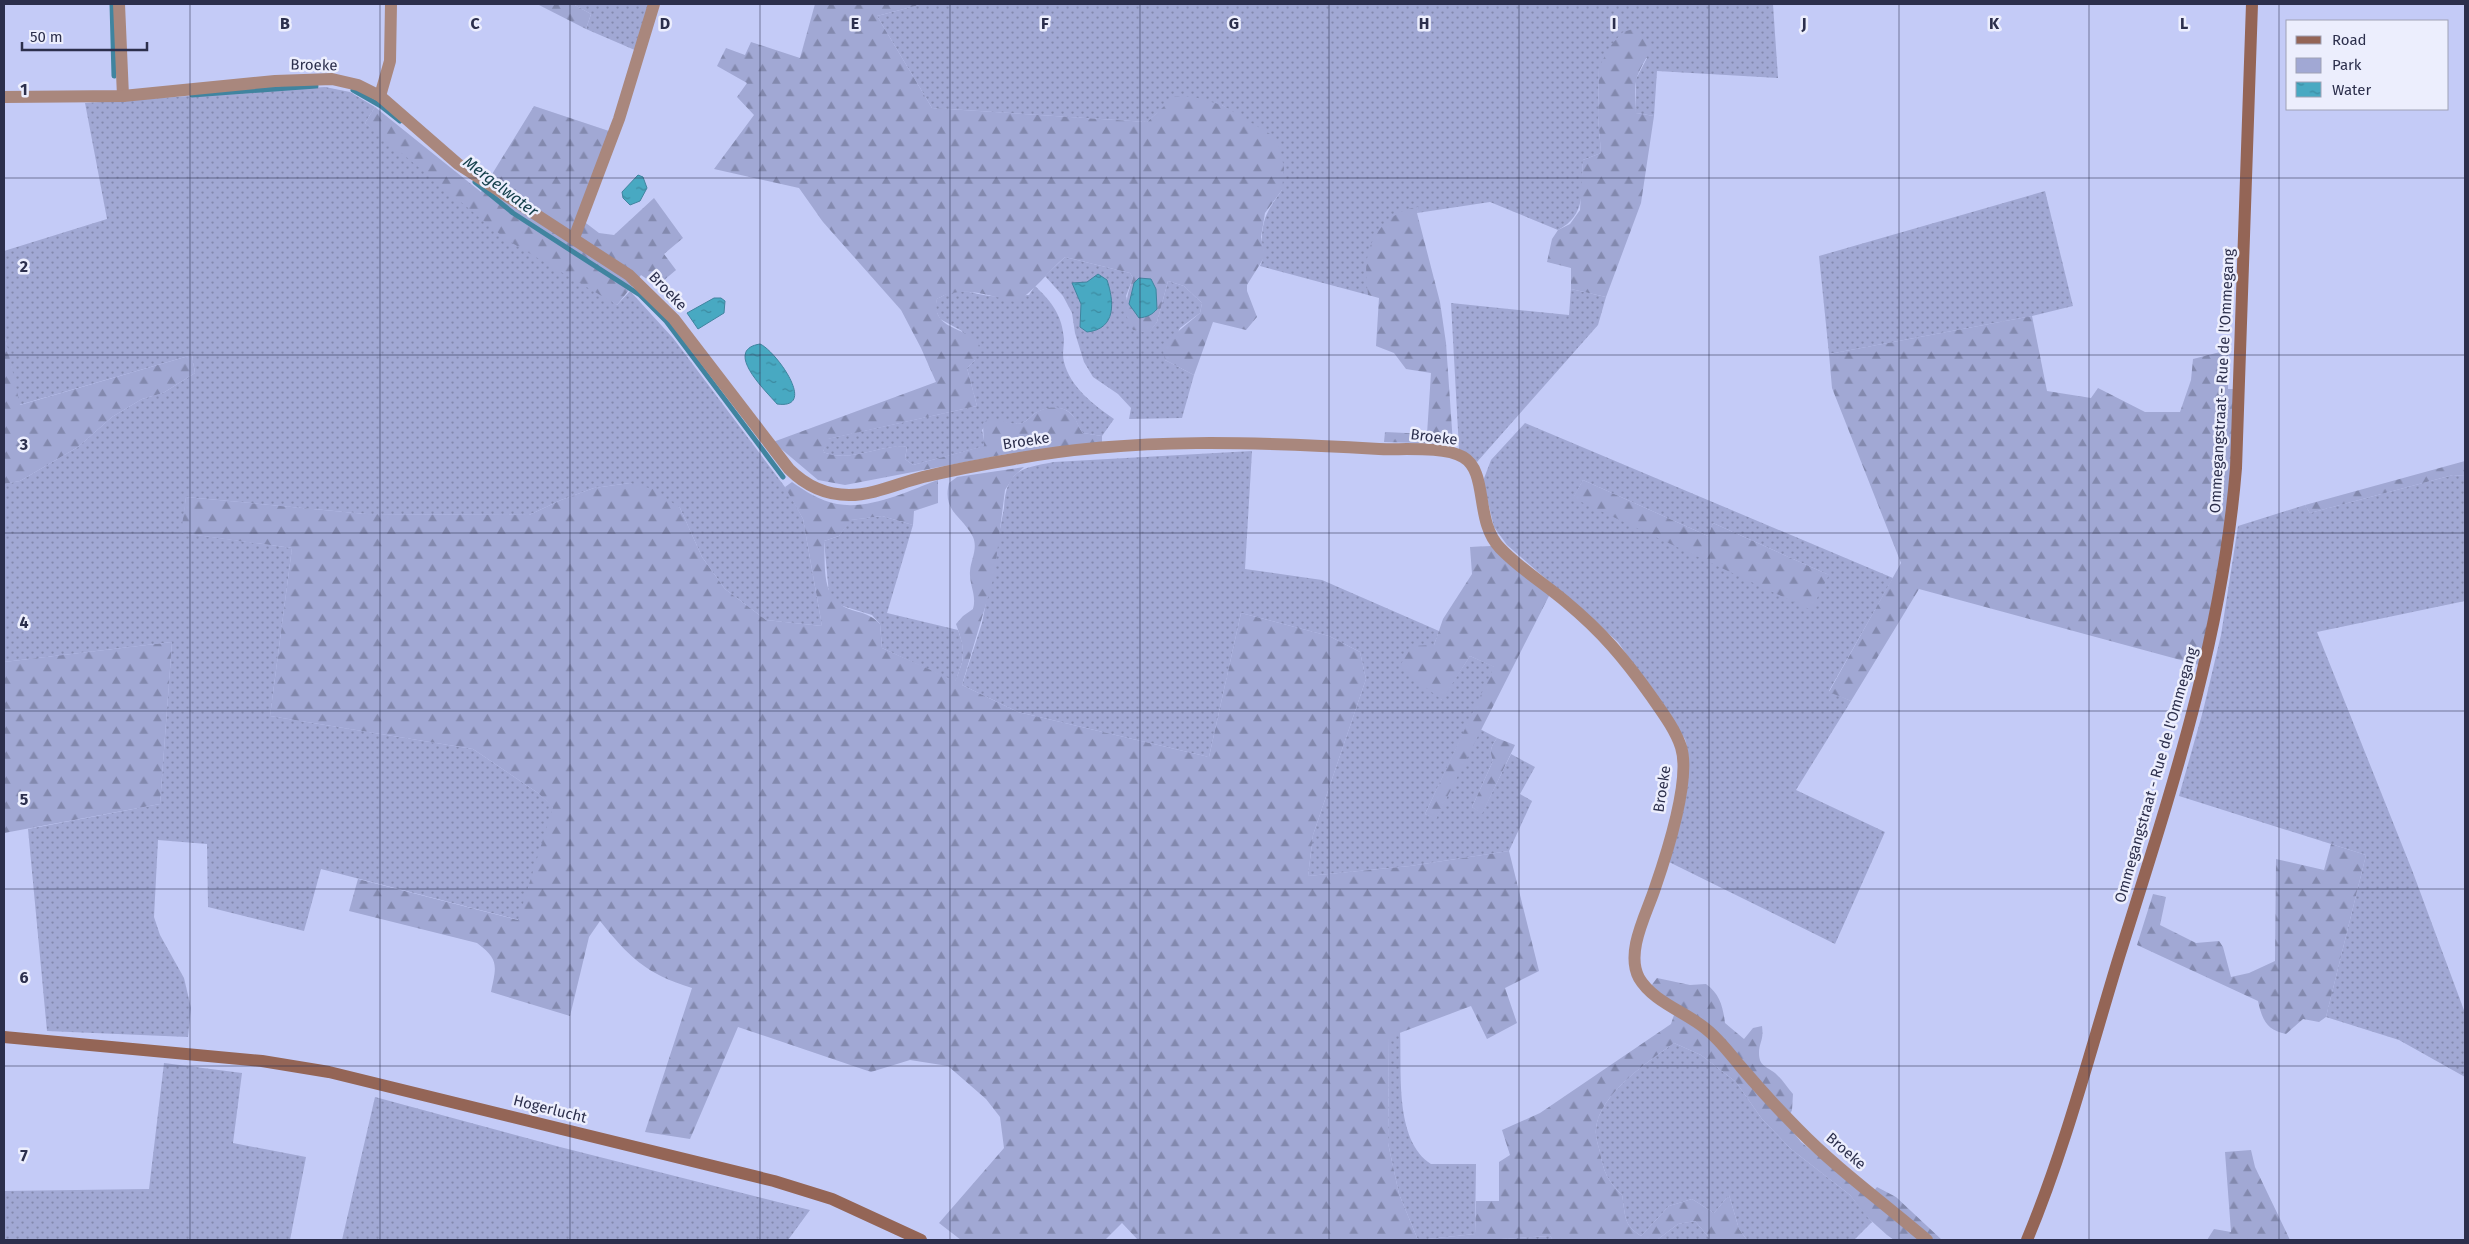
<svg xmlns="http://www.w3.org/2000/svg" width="2469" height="1244" font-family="'Fira Sans',sans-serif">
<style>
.green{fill:url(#green-dots);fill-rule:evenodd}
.forest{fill:url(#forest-firs)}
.water{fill:url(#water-ripples);stroke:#40849f}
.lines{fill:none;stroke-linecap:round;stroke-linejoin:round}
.stream{stroke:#40849f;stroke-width:5}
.street{stroke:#a9877d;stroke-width:12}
.secondary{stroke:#946556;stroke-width:12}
.grid{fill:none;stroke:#2c2f4c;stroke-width:1;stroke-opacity:0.55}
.labels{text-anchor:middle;stroke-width:5;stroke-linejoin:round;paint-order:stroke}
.street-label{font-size:15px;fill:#2c2f4c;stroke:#eceefd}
.water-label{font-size:16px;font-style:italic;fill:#123e49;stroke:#eceefd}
.grid-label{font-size:16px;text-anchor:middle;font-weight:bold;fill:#2c2f4c;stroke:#eceefd;stroke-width:5;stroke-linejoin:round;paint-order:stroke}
</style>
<defs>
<pattern id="green-dots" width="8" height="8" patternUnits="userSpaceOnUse" patternTransform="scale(1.25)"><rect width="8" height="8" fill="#a1a8d4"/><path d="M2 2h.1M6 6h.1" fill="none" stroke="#8389ae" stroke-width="1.8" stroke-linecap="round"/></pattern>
<pattern id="forest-firs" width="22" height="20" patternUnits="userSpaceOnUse" patternTransform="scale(1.25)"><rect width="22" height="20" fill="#a1a8d4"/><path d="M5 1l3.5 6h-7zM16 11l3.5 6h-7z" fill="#8389ae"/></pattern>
<pattern id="water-ripples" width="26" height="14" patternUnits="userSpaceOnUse" patternTransform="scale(1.25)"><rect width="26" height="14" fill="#48a9c2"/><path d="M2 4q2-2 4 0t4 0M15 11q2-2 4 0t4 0" fill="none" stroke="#3c8aa0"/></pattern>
</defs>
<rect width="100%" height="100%" fill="#c4cbf7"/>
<!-- green -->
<g class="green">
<polygon points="573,4 650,4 637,51 586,29 591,14"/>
<path d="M 923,4 L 1773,4 L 1778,78 L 1657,71 L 1654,116 L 1636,113 L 1636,79 L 1647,58 L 1599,67 L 1598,117 L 1601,153 L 1583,160 C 1581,190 1587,215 1558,230 L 1490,202 L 1417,213 L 1418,207 L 1367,260 L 1368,295 L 1260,266 C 1267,252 1261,249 1262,236 C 1263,215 1271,206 1282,190 L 1243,120 L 1222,105 L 1157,113 L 1147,122 L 932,108 L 877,16 Z"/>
<polygon points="325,87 350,92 375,107 365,123 617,305 630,291 673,338 788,491 803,519 822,626 766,620 725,589 702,557 680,508 630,483 594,488 561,500 529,515 366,514 186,497 182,533 292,548 270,716 473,749 538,793 554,807 519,920 321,869 304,931 208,907 207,844 158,840 154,917 160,935 184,978 191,1008 188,1037 47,1031 28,829 160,804 172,642 4,662 4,484 20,481 78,447 112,417 142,399 163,393 195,373 192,355 19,405 4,332 4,251 107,219 85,103"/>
<polygon points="2045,191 2073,306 2032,316 1829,354 1819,256"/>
<polygon points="1065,257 1130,273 1133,278 1126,296 1133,330 1149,332 1157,322 1168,281 1184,286 1202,303 1200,313 1180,328 1165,360 1194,375 1182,418 1129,419 1131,408 1118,394 1093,377 1084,362 1075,333 1072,313 1063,296 1045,276"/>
<path d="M 1035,286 C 1052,302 1062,315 1064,339 C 1064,346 1062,355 1064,362 C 1070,387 1094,405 1114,419 L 1102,436 L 1083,433 C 1078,427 1077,421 1073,416 C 1064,404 1045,407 1034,414 C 1030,417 1026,422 1022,423 C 1011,426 1001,421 991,418 L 982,430 L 985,446 L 913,465 L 905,459 L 907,447 C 879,443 854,464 823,452 L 827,439 L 977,406 L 967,368 L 975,360 L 962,331 L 940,319 L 935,308 L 937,299 C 960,285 967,293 990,296 C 1002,297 1016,295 1029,295 Z"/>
<polygon points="1571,289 1606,297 1598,325 1477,462 1459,449 1451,303 1569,315"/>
<path d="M 1525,423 L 1893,578 L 1829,691 L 1851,701 L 1796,790 L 1885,832 L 1835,944 L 1669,862 C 1678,824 1697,778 1685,739 L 1618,642 L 1507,545 L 1494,527 L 1483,481 L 1491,460 ZM 1583,480 L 1708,536 L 1713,523 L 1829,575 L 1574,497 Z"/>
<path d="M 1252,451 L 1245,569 L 1322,580 L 1439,631 L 1434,645 L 1441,700 L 1470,656 L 1495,667 L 1425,814 L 1436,818 L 1480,729 L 1497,738 C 1491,747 1489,750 1493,761 L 1472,807 L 1482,813 L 1511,754 L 1535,767 L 1520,794 L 1532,801 L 1509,851 L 1410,866 L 1308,876 L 1313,835 L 1366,679 L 1360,652 L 1329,636 L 1241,613 L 1209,757 L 1018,712 L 962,685 L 982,623 L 1004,508 C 1006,470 1021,468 1054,462 Z"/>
<polygon points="2453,475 2465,476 2465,601 2317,632 2412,870 2465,1013 2465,1077 2399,1040 2326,1017 2366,855 2179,796 2203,711 2221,635 2238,526 2305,505 2310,513"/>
<path d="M 882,516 L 913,525 L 887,613 L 958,630 C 966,652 964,660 955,682 L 882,648 L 880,624 L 872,615 L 836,604 L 829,594 L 824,541 L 839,536 L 850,520 Z"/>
<path d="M 1400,1032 C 1402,1072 1394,1140 1431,1164 L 1476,1164 L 1475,1234 L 1418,1240 L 1399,1194 L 1388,1143 L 1389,1036 Z"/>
<path d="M 1674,1043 L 1701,1055 L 1736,1082 L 1762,1119 L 1791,1149 L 1850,1195 L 1872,1222 L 1854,1240 L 1747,1240 L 1739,1229 L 1729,1195 L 1714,1213 L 1692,1199 L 1669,1206 L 1641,1236 C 1622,1224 1626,1215 1622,1195 C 1607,1180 1604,1173 1600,1152 C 1598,1145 1595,1136 1596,1129 C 1599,1094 1648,1062 1674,1043 Z"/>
<polygon points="164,1063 242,1073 233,1143 306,1157 290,1240 4,1240 4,1191 149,1189"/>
<polygon points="375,1097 560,1147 810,1210 788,1240 342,1240"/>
<polygon points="1695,1221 1711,1240 1657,1240 1678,1224"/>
<polygon points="1550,1236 1553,1240 1484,1240"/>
</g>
<!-- forest -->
<g class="forest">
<polygon points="537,4 573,4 591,14 586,29"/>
<path d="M 815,4 L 923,4 L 877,16 L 932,108 L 1147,122 L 1175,96 L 1194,97 L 1222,105 L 1270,134 L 1280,148 L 1284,168 L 1282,190 L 1265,213 L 1261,237 L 1265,256 L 1247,285 L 1247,291 L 1257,317 L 1246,330 L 1213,322 L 1194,375 L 1165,360 L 1162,345 L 1200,313 L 1202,303 L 1184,286 L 1168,281 L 1157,322 L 1149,333 L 1133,330 C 1121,314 1127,295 1133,278 L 1130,273 L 1065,257 C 1048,271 1035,291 1016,302 C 989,296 962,284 937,299 C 931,332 967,325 980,346 L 975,360 L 967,368 L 977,406 L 828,439 L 823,452 C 853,464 879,443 907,447 L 905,459 L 913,465 L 984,446 L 983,423 L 991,417 C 1001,420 1011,426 1022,423 C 1026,422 1030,417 1034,414 C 1045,406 1064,404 1073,416 C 1077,420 1078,427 1083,433 L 1102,436 L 1102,443 L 1007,454 L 845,485 L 818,480 L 773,442 L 936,382 L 921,348 L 901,310 L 823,222 L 799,188 L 714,169 L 754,115 L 737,97 L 747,83 L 717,66 L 726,48 L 745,55 L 751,42 L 800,58 Z"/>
<path d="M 1633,29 C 1662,47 1646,53 1637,77 C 1634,87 1636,102 1636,113 L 1654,116 L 1641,203 L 1606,297 L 1571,289 L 1571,268 L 1547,262 L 1552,239 L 1558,230 L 1570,224 L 1580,210 L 1583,160 L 1601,153 L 1598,117 L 1599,67 L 1611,45 L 1623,32 Z"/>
<polygon points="534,106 612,132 578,217 599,233 614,235 654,198 683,238 664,254 676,270 657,286 641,275 617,305 507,240 365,123 375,107 481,192"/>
<path d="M 1419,207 L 1417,213 L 1440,302 L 1446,343 L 1453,444 L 1384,442 L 1385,432 L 1427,434 L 1431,373 L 1406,369 L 1394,353 L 1376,346 L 1379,298 L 1368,295 C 1367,283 1365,270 1367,259 C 1371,233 1392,209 1419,207 Z"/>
<polygon points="2032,316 2047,391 2091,398 2098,388 2145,412 2180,412 2191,380 2193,359 2228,350 2228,389 2235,389 2232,481 2222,553 2199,665 1919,589 1851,701 1829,692 1901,563 1832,388 1829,354"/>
<polygon points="4,332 20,405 192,355 195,373 163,393 142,399 112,417 78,447 20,481 4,484"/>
<polygon points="2465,461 2465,476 2453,475 2310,513 2305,505"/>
<path d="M 1024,467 L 1014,476 L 1005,490 L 994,577 L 962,685 L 1018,712 L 1209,757 L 1241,613 L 1329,636 L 1360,652 L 1366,679 L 1313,835 L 1308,876 L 1410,866 L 1509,851 L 1539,971 L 1505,988 L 1517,1023 L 1487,1039 L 1471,1006 L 1389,1037 L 1388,1143 L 1399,1194 L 1418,1240 L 1475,1234 L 1476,1201 L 1499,1201 L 1499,1162 L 1510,1155 L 1502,1130 L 1540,1113 L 1671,1024 L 1677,1006 L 1651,986 L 1657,978 L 1690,985 L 1706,984 C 1720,994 1723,1007 1725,1023 L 1744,1039 L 1753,1028 L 1762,1026 C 1764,1041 1759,1042 1759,1053 C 1759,1066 1766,1066 1775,1073 C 1782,1079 1787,1087 1793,1094 L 1792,1110 L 1786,1123 L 1801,1142 L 1869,1197 L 1877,1187 L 1896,1197 L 1942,1240 L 1894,1240 L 1887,1235 L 1867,1217 L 1850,1195 L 1791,1149 L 1762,1119 L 1736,1082 L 1701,1055 L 1674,1043 C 1648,1062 1599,1094 1596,1129 C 1595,1136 1598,1145 1600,1152 C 1604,1173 1607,1180 1622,1195 C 1626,1215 1622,1224 1641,1236 L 1669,1206 L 1692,1199 L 1714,1213 L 1729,1195 L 1739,1229 L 1747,1240 L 1711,1240 L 1695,1221 L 1678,1224 L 1657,1240 L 1553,1240 L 1550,1236 L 1484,1240 L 1138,1240 L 1122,1223 L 1105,1240 L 961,1240 L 939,1223 L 1004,1148 L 1000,1117 L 986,1099 L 948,1066 L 910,1060 L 871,1072 L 738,1027 L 690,1139 L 645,1132 L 692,988 C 646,974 629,957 600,921 L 589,937 L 570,1016 L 491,992 C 496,967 500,960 477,943 L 349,911 L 358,879 L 518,920 L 553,807 L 538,793 L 473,749 L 270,716 L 292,548 L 181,533 L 186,497 L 366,514 L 529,515 L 561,500 L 594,488 L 630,483 L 653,489 L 680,508 L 702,557 L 725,589 L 766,620 L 822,626 L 803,519 L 785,487 L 792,482 C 805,491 820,501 837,504 C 870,510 908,491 938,480 L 938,503 L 914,511 L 913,525 L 882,516 L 851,520 L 839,536 L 824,541 C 826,567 820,599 849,609 C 861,613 871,614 880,624 L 882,648 L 955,681 C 966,657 965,649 956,624 L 963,616 L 973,609 C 977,595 969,585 970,571 C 971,559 978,549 973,537 C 962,515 942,512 949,483 L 957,477 Z"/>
<polygon points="1583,480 1708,536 1713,523 1829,575 1811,610 1573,498"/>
<polygon points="1491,546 1550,594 1436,819 1425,814 1494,667 1470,656 1442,700 1399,667 1412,646 1434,645 1443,619 1472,574 1470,547"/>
<polygon points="172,642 160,804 4,833 4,662"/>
<path d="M 1497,738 L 1515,745 L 1482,814 L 1472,807 L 1493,761 C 1489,750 1491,747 1497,738 Z"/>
<path d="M 2331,844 L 2366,855 L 2326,1017 L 2319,1022 L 2303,1019 L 2286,1034 C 2266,1030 2262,1019 2258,1001 L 2137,945 L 2153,894 L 2166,897 L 2160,925 L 2196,943 L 2219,941 L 2223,947 L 2231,977 L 2249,973 L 2275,961 L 2276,859 L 2324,870 Z"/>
<polygon points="2251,1150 2255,1167 2290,1240 2207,1240 2214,1229 2231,1232 2225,1152"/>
</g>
<!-- water -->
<g class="water">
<polygon points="638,175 643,177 647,188 640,201 630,205 623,198 622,192"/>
<path d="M 1098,274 L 1107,280 C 1114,301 1117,329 1087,332 L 1080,327 L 1081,304 L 1072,283 L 1087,282 Z"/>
<path d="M 1139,278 L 1151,279 L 1156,289 L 1157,309 C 1152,315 1147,317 1139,318 L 1129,304 L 1134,283 Z"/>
<polygon points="714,298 721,298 725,301 724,313 698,329 687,313"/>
<path d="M 760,344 C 775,350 819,410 777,404 C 767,392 722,350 760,344 Z"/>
</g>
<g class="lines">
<!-- stream -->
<g class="stream">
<polyline points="112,4 114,76"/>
<polyline points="353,90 381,106 400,121"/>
<polyline points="192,95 316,86"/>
<polyline points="475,182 513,213 640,295 666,321 783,477"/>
</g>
<!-- street -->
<g class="street">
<polyline points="119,4 123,96"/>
<polyline points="380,96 390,61 391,4"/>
<path d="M 4,97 L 123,96 L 275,81 L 332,79 L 358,85 L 380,96 L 458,164 L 629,275 L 674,319 L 789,469 C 805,485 825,495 849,495 C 874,495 899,483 923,477 C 953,470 984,464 1014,459 C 1134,437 1258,442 1379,449 C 1402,450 1444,446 1463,457 C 1489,472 1474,521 1500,548 C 1520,569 1545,584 1566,602 C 1602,632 1624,658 1651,696 C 1662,712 1675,729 1681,747 C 1691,779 1666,856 1655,888 C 1647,913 1625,952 1639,978 C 1653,1002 1686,1012 1706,1029 C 1719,1039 1730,1054 1741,1067 C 1759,1088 1778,1109 1798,1129 C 1838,1170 1884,1203 1927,1240"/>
<polyline points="574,238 619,119 654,4"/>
</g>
<!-- secondary -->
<g class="secondary">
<polyline points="4,1037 262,1061 329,1072 774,1181 832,1199 921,1240"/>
<path d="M 2027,1240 C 2065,1149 2090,1052 2119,957 C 2170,794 2222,640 2236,468 L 2252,4"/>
</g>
</g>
<!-- grid -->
<path class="grid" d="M 190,4 L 190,1240M 380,4 L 380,1240M 570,4 L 570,1240M 760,4 L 760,1240M 950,4 L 950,1240M 1140,4 L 1140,1240M 1329,4 L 1329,1240M 1519,4 L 1519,1240M 1709,4 L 1709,1240M 1899,4 L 1899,1240M 2089,4 L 2089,1240M 2279,4 L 2279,1240M 4,178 L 2465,178M 4,355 L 2465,355M 4,533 L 2465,533M 4,711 L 2465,711M 4,889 L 2465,889M 4,1066 L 2465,1066"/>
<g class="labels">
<!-- street labels -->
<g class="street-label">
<text transform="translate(314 65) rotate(1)" y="5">Broeke</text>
<text transform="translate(668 291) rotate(46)" y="5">Broeke</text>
<text transform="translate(2222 381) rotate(-87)" y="5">Ommegangstraat - Rue de l'Ommegang</text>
<text transform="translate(1434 437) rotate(7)" y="5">Broeke</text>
<text transform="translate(1026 441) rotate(-9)" y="5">Broeke</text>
<text transform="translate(2156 775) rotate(-74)" y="5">Ommegangstraat - Rue de l'Ommegang</text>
<text transform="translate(1662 789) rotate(-81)" y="5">Broeke</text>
<text transform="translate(550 1109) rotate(14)" y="5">Hogerlucht</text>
<text transform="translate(1846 1151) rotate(41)" y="5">Broeke</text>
</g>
<!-- water labels -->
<g class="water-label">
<text transform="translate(501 186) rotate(37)" y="6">Mergelwater</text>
</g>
</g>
<g class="grid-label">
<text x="285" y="29">B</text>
<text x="475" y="29">C</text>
<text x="665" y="29">D</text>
<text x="855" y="29">E</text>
<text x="1045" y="29">F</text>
<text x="1234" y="29">G</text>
<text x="1424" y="29">H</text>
<text x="1614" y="29">I</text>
<text x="1804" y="29">J</text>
<text x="1994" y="29">K</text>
<text x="2184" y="29">L</text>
<text x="24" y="95">1</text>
<text x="24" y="272">2</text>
<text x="24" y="450">3</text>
<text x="24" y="628">4</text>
<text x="24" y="805">5</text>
<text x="24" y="983">6</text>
<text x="24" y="1161">7</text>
</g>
<!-- border -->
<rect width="2469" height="1244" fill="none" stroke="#2c2f4c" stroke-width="10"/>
<!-- legend -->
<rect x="2286" y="20" width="162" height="90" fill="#eceefd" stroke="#9fa2b6"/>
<rect x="2296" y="36" width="25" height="8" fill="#946556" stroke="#9fa2b6"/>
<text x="2332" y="45" font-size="15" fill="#2c2f4c">Road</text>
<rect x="2296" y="58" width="25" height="15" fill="#a1a8d4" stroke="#9fa2b6"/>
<text x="2332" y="70" font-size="15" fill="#2c2f4c">Park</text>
<rect x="2296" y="82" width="25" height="15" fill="url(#water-ripples)" stroke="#9fa2b6"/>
<text x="2332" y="95" font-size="15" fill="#2c2f4c">Water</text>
<!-- scale -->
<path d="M22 42v8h125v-8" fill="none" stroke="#2c2f4c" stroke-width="2.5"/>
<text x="30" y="42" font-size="15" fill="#2c2f4c" stroke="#eceefd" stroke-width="4" paint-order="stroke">50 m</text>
</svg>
